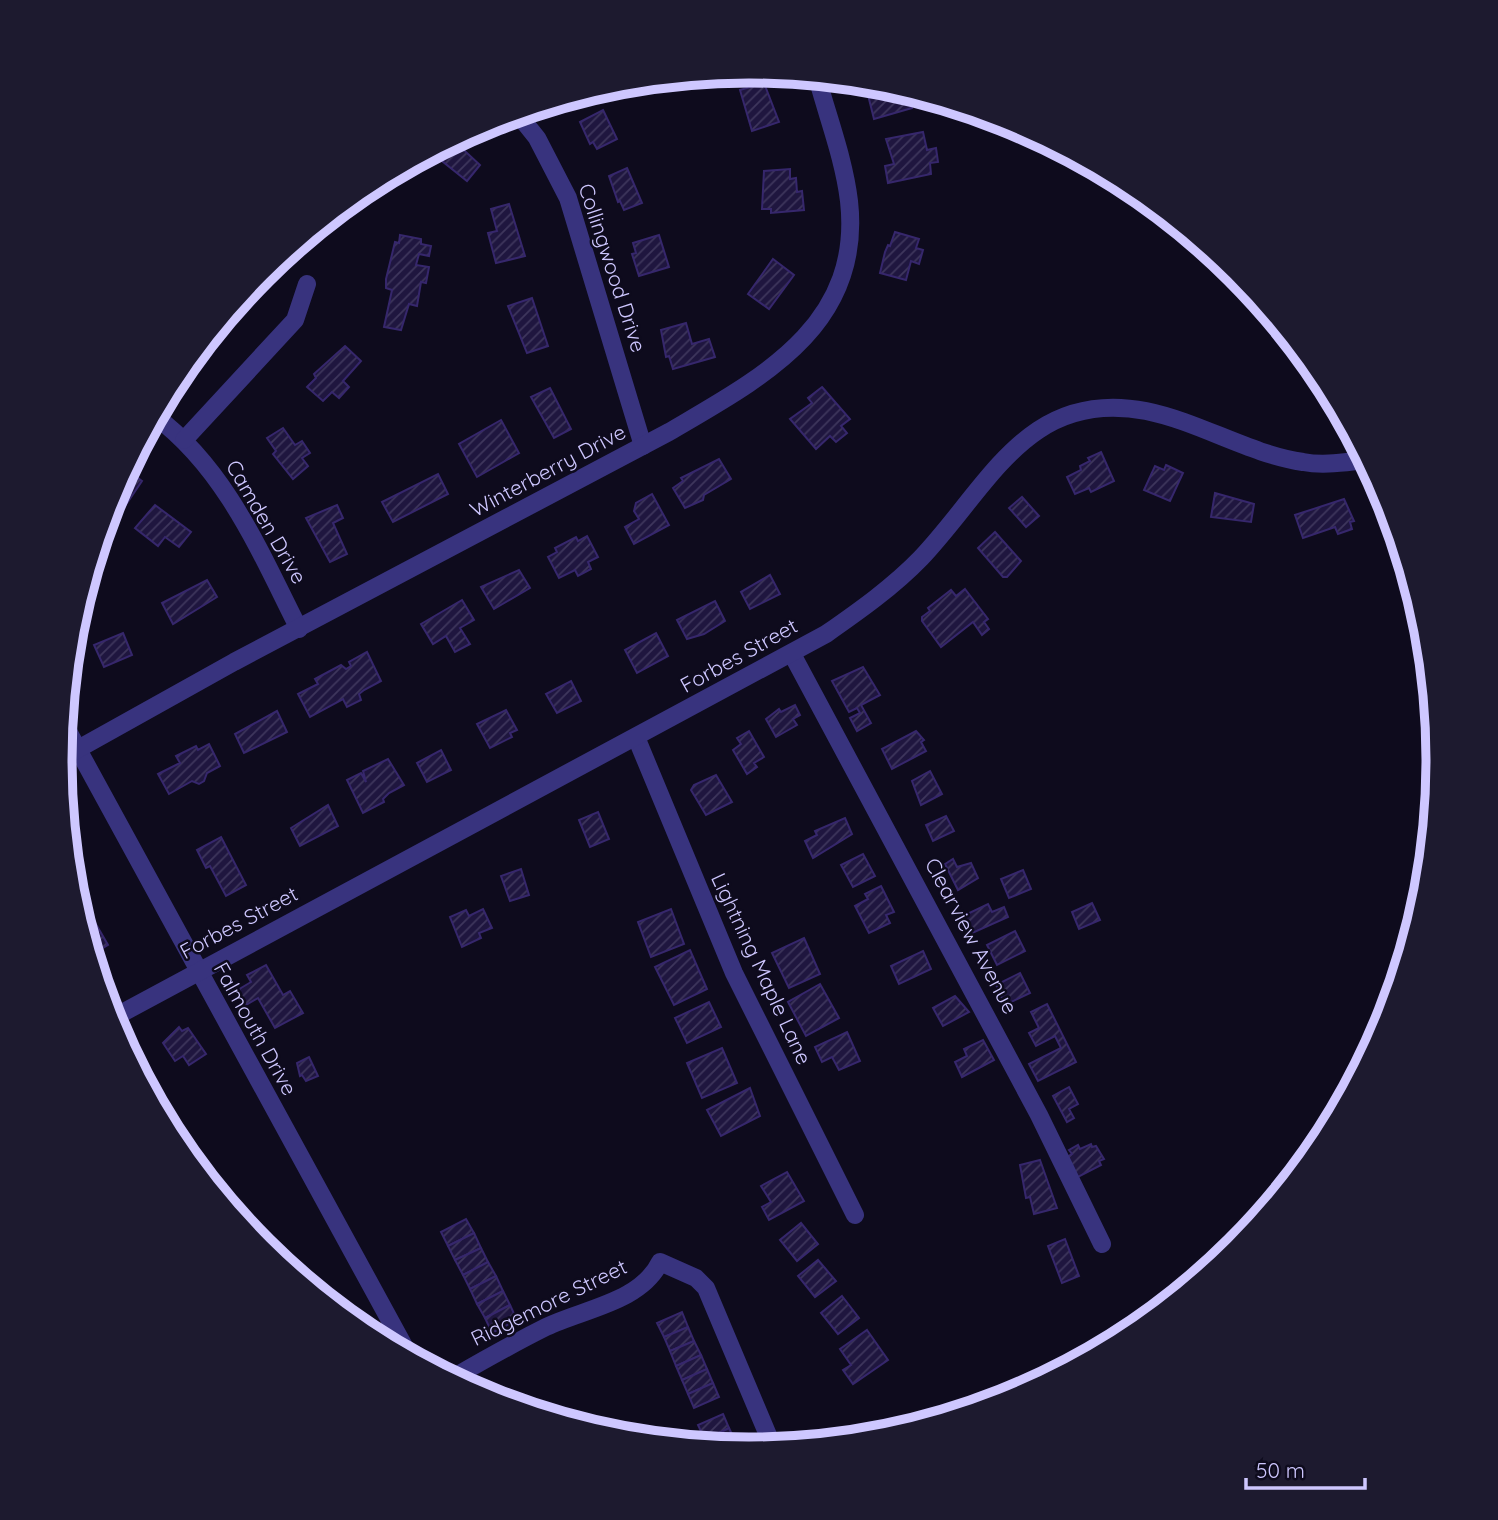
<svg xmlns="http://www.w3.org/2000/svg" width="1498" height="1520" font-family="Quicksand,sans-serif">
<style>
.building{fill:url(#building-hatch);stroke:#36276c;stroke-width:2}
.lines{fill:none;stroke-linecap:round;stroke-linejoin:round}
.minor{stroke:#38337e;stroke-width:18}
.labels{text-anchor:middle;stroke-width:5;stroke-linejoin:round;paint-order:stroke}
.street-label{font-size:21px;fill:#cec7ff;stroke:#0e0b1d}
.rim{fill:none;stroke:#cec7ff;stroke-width:9}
</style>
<defs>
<pattern id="building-hatch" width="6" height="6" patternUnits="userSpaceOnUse" patternTransform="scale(1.75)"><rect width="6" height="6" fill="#1f163f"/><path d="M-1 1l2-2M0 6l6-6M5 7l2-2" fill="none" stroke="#3e365c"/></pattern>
</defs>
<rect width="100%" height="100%" fill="#0e0b1d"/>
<!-- building -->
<g class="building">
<polygon points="860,81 908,91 912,108 874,119 867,91 863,91"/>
<polygon points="764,83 779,122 752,131 740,90"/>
<polygon points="603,110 617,139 597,149 593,142 590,144 580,122"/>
<polygon points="923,132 927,150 936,148 938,162 930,163 931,174 888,183 885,166 894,164 886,139"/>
<polygon points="453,140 480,165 467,181 432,153"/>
<polygon points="627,168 642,203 624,210 620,201 618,202 609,176"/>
<polygon points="790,169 790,179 796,178 797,192 802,191 804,210 771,213 771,209 762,209 764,171"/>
<polygon points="509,204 525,256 496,263 488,233 497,231 491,209"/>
<polygon points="895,232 919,239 916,248 923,250 919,264 911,261 906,280 880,273 885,252 888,245 890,246"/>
<polygon points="400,235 421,239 421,244 431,246 429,256 419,254 416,265 429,267 426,283 421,282 417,306 409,304 401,330 384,327 392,290 386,288 386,279 395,242 399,243"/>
<polygon points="659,235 669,267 639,276 632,254 636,253 633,243"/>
<polygon points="773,259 794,275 769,309 748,294"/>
<polygon points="532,298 548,346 527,353 508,306"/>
<polygon points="686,323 692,344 709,339 715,357 673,369 669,356 666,357 661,330"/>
<polygon points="345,346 361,361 343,381 349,387 339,398 332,392 323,401 307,387 316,378 314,374"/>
<polygon points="822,387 850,419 841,426 847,433 836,442 830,436 816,449 790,419 812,403 808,398"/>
<polygon points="550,388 571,429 554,438 531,397"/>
<polygon points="501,420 519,453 477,477 459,444"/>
<polygon points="283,428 295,445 302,441 310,453 302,458 308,466 293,479 273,454 276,451 267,438"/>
<polygon points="1101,452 1114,481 1091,492 1089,488 1075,494 1067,477 1081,470 1080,466 1090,461 1088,458"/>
<polygon points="719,459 731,479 704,495 703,500 685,508 673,488 683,481 681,478"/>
<polygon points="1166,465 1183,473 1170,501 1144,490 1155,466 1164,470"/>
<polygon points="127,470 142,481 125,506 112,497"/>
<polygon points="438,474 448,494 393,522 382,502"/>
<polygon points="1215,493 1254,504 1251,522 1211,517"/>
<polygon points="652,494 669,525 634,544 625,527 639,519 634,511 636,503"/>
<polygon points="1022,497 1039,516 1026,527 1009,508"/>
<polygon points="1344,499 1354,521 1350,522 1352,529 1338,534 1335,527 1303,538 1295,515"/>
<polygon points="155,505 191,532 179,547 165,537 158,546 135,528"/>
<polygon points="337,505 343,518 333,523 347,554 330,562 306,518"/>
<polygon points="995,532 1021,561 1007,577 1003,577 978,548"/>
<polygon points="587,536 598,557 588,562 591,569 578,576 575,570 559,578 548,557 557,552 555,548 576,537 578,541"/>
<polygon points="1402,548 1407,566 1396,567 1394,549"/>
<polygon points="519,570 530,588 494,609 481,587"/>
<polygon points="770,575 780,594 750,609 741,592"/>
<polygon points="207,580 217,597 173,624 162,603"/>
<polygon points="965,589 988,619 984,622 989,629 982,635 973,622 941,647 922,621 922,617 930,611 928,608 951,590 956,596"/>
<polygon points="462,600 474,620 460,628 470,644 455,652 446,636 433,644 421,624"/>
<polygon points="715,601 725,621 704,634 687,639 677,620"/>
<polygon points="123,633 132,655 104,667 94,645"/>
<polygon points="656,633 668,656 637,673 625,650"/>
<polygon points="367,652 381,681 364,690 359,694 361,700 347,707 343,699 310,717 298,694 318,684 315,679 341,665 346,669 351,666 349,662"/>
<polygon points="863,667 880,695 861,705 871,723 857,731 850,718 860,713 857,708 849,712 832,681"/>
<polygon points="571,681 581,701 557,713 546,694"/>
<polygon points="795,705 800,715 793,719 797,725 776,737 766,719 779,709 781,712"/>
<polygon points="506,710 517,730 510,733 512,737 490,748 477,724"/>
<polygon points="277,711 287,732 244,753 235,734"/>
<polygon points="749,731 764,757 754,763 757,767 747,774 733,750 741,744 737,738"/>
<polygon points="916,731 924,740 921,742 926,751 892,769 882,749"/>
<polygon points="209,744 220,766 207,773 204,781 199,784 192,781 169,794 158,774 180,763 176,756 196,746 198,750"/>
<polygon points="441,750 451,770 427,782 417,763"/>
<polygon points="388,759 404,785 389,793 383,799 384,802 363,813 347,780 361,773 366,782 363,771"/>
<polygon points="930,771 942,794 921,805 912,781"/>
<polygon points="716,775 732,802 706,815 691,790 694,785"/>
<polygon points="328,805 338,826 300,846 291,828"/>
<polygon points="598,812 609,839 590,847 579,820"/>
<polygon points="946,816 954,831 933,841 926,825"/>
<polygon points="845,818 852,834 813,858 805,841 817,835 815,831"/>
<polygon points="221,837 246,885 226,896 210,866 206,868 197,850"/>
<polygon points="863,854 875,876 853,887 841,865"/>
<polygon points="953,859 957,867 971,863 978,878 958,890 945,864"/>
<polygon points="521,869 529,895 510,901 501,876"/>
<polygon points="1023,870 1031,889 1009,898 1001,879"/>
<polygon points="881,886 894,912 886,915 890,923 869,933 855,906 868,899 865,894"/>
<polygon points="1092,903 1100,920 1079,929 1072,912"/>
<polygon points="988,904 992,912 1004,907 1008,917 970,934 961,917"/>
<polygon points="483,909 492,928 479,933 481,938 462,947 450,917 466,910 469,916"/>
<polygon points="671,909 684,944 651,957 638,922"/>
<polygon points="93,919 108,945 91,955 82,926"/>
<polygon points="1015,931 1025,951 997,965 987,945"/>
<polygon points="804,938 820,974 789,988 772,953"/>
<polygon points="690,950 707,989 674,1005 655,967"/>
<polygon points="923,951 931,969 899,984 891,966"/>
<polygon points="266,965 283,995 290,991 303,1013 275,1028 258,998 244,1006 236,991 251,982 247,975"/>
<polygon points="1020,973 1030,993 1005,1005 996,985"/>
<polygon points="820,984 839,1018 806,1036 788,1002"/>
<polygon points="955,996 969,1012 943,1026 933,1008"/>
<polygon points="709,1002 721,1027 687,1043 675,1018"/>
<polygon points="1047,1004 1076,1062 1038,1081 1029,1064 1061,1048 1055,1036 1036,1046 1029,1033 1039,1028 1031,1012"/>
<polygon points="179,1027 182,1031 188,1028 206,1054 189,1065 183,1056 175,1061 163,1043"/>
<polygon points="847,1032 860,1061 839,1070 832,1057 822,1062 815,1047"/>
<polygon points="983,1040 994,1060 962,1077 955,1062 967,1056 964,1049"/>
<polygon points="722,1048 737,1083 702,1098 687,1063"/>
<polygon points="134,1052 154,1082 150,1085 156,1093 151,1097 129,1056"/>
<polygon points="309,1057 318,1076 306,1081 302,1075 300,1076 297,1063"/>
<polygon points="1069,1087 1078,1104 1069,1109 1074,1118 1067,1122 1053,1096"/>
<polygon points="750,1088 760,1116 721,1136 707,1110"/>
<polygon points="1091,1144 1092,1147 1096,1146 1104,1159 1099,1161 1101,1165 1076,1178 1065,1158 1072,1154 1069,1150 1078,1145 1080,1149"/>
<polygon points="1040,1160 1057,1208 1034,1214 1030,1197 1026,1198 1020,1165"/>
<polygon points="787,1172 804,1201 769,1220 762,1207 771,1202 761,1186"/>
<polygon points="466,1219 474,1233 448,1246 441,1232"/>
<polygon points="801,1223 818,1244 797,1261 780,1240"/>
<polygon points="474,1233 481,1248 455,1260 448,1246"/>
<polygon points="1065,1239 1079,1276 1062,1283 1048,1246"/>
<polygon points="481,1248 488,1262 463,1275 455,1260"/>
<polygon points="818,1260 836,1281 815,1297 798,1276"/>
<polygon points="488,1262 496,1276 470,1289 463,1275"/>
<polygon points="496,1276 503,1291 477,1304 470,1289"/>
<polygon points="503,1291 510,1305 485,1318 477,1304"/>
<polygon points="842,1296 859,1318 838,1334 821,1313"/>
<polygon points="510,1305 517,1320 492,1333 485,1318"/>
<polygon points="682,1312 688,1327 664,1337 657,1323"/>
<polygon points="688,1327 694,1341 670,1351 664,1337"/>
<polygon points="867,1330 888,1360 853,1384 843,1370 851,1365 840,1349"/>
<polygon points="694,1341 701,1355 676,1366 670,1351"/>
<polygon points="701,1355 707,1369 682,1380 676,1366"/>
<polygon points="707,1369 713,1383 688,1394 682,1380"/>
<polygon points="713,1383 719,1397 694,1408 688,1394"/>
<polygon points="723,1414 729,1428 705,1440 698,1425"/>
<polygon points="729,1428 736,1443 727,1447 707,1445 705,1440"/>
</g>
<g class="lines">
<!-- minor -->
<g class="minor">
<polyline points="517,113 537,138 568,198 643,446"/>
<path d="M 155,416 C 226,469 260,552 299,629"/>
<polyline points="184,440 295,320 307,284"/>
<polyline points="792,654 1039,1115 1102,1244"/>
<polyline points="63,722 410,1357"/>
<polyline points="636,737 734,973 855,1215"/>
<path d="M 60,759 L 234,662 L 669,432 C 761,378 863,326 849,201 C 844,159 828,118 817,77"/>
<path d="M 111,1019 L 826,634 C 859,611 893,587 921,558 C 990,485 1028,388 1146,411 C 1200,422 1249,454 1303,462 C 1324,466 1346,462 1367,460"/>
<path d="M 451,1379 C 482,1361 514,1343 546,1327 C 583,1309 641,1302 660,1262 L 696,1278 L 706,1288 L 773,1447"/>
</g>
</g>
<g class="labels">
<!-- street labels -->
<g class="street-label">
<text transform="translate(612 268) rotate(72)" y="7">Collingwood Drive</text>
<text transform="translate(548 471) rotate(-28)" y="7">Winterberry Drive</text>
<text transform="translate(266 522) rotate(60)" y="7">Camden Drive</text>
<text transform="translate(739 656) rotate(-29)" y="7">Forbes Street</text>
<text transform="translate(239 923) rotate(-28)" y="7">Forbes Street</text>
<text transform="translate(971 936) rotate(62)" y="7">Clearview Avenue</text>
<text transform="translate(761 969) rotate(65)" y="7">Lightning Maple Lane</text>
<text transform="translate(255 1029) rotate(61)" y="7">Falmouth Drive</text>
<text transform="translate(549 1303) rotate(-26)" y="7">Ridgemore Street</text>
</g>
</g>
<!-- crop -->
<path d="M0 0H1498V1520H0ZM72 760a677 677 0 1 1 1354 0a677 677 0 1 1-1354 0Z" fill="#1d1a2f" fill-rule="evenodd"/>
<path class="rim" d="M72 760a677 677 0 1 1 1354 0a677 677 0 1 1-1354 0Z"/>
<!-- scale -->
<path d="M1246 1478v10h119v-10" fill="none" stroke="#cec7ff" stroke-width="3.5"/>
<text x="1256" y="1478" font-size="21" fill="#cec7ff" stroke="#0e0b1d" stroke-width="5" paint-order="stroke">50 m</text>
</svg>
